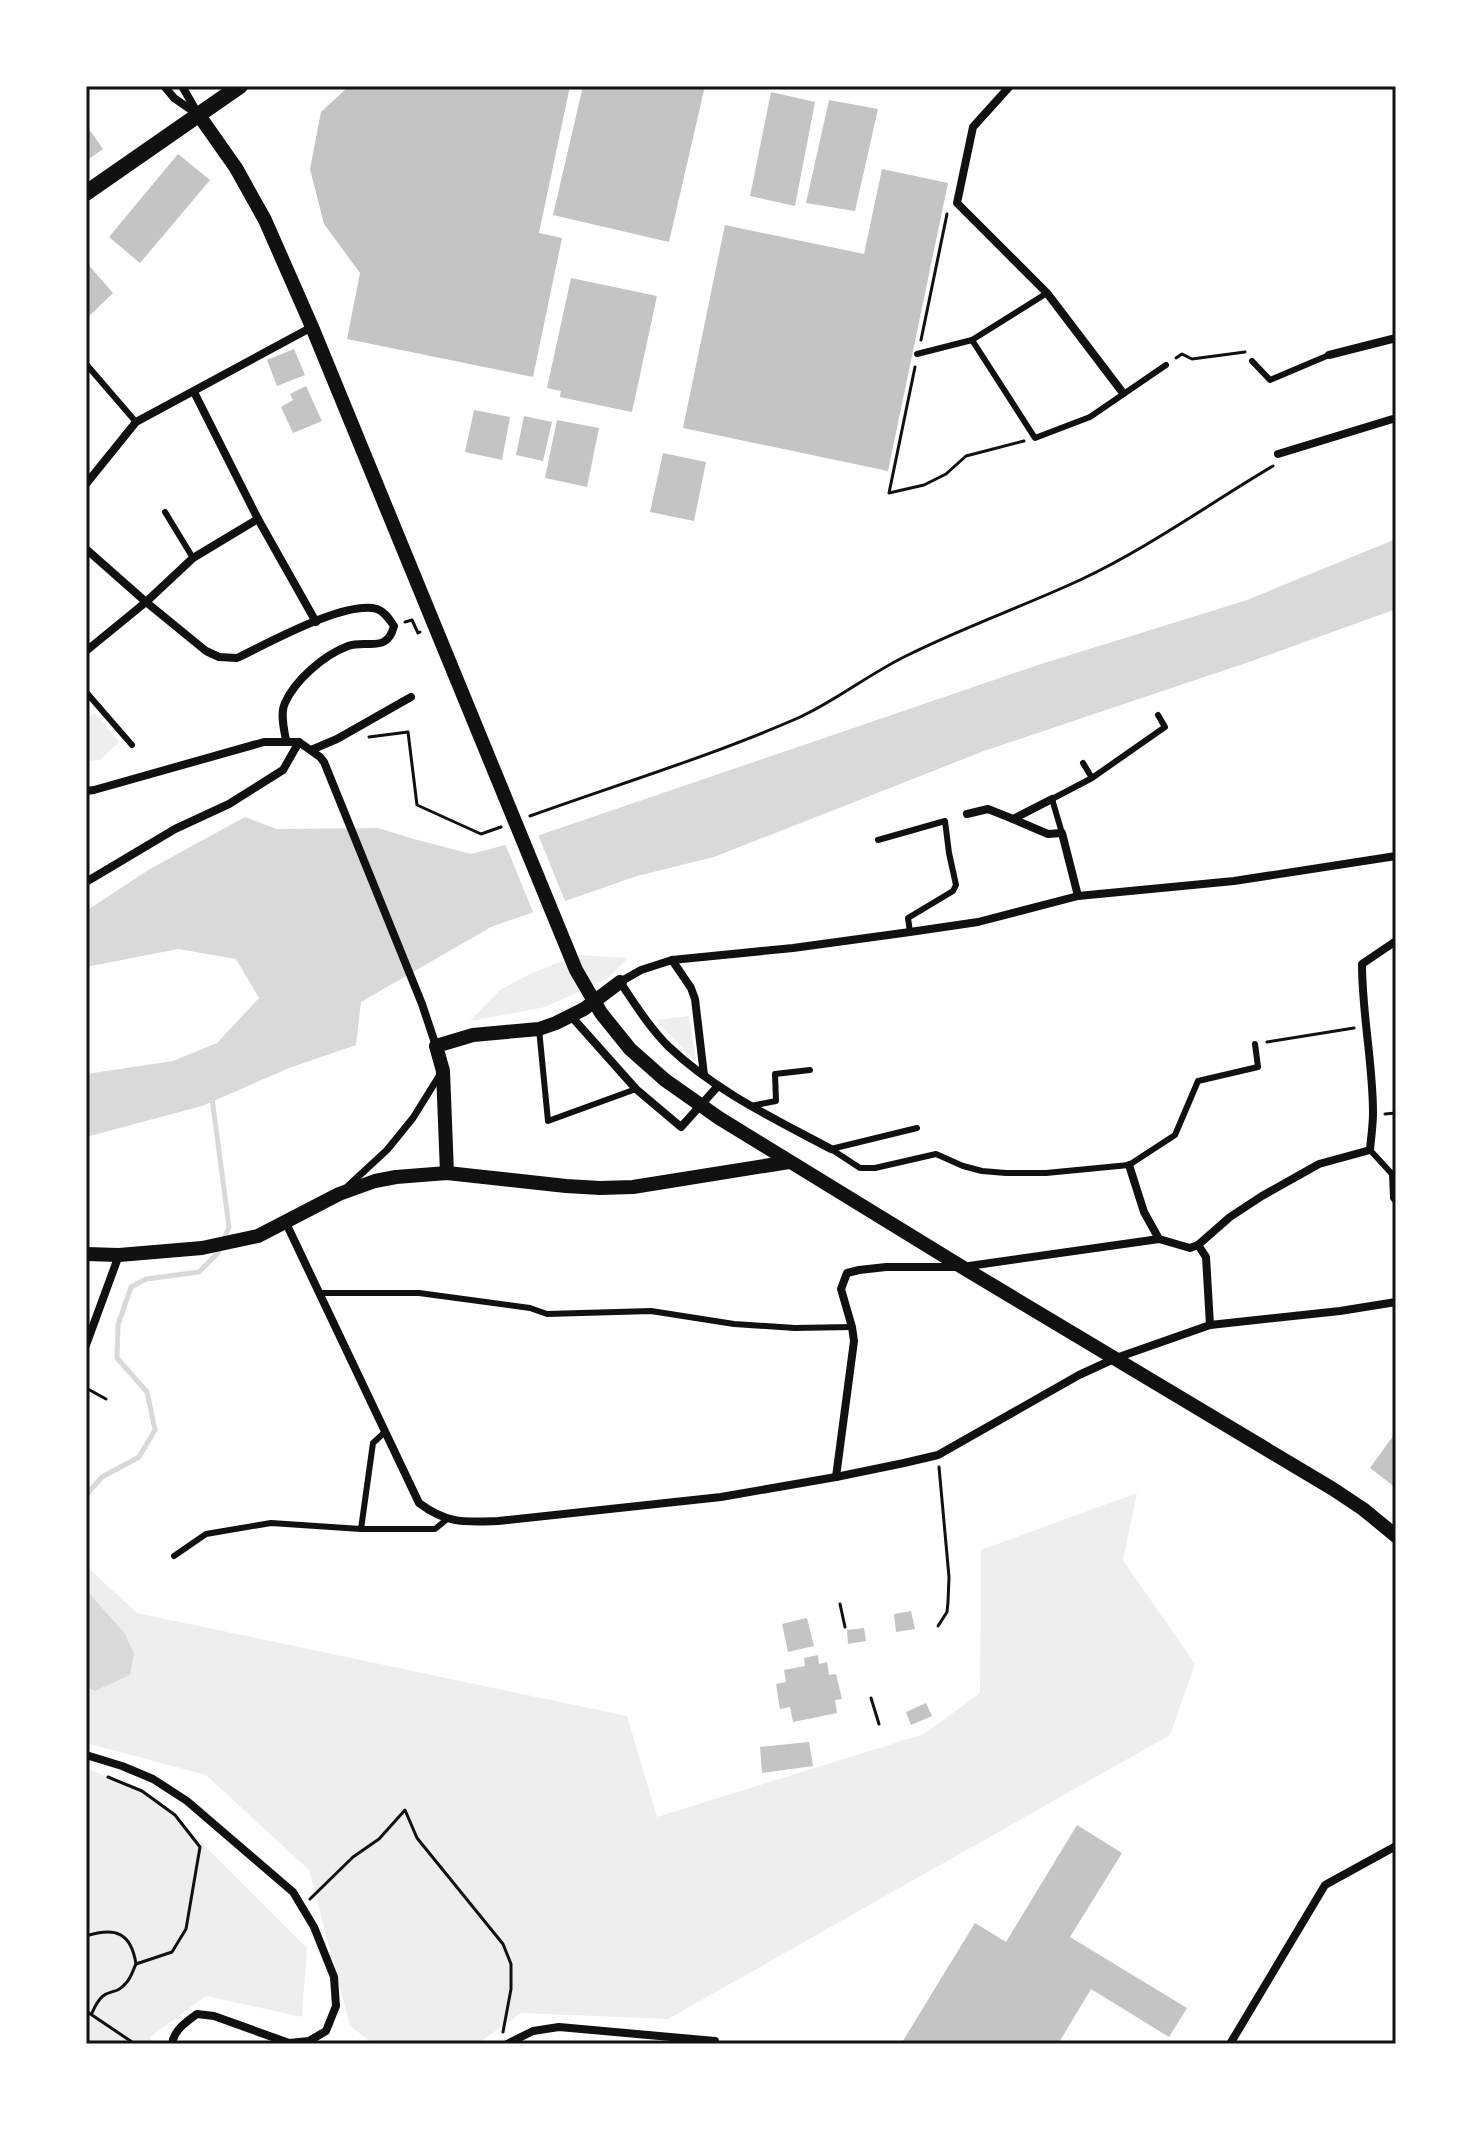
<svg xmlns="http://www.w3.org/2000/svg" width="1482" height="2130" font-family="Spectral,serif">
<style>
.green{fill:#eee}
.water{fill:#d9d9d9}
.pier{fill:#fff}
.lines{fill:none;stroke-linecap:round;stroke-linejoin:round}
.stream{stroke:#d9d9d9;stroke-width:5}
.building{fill:#c4c4c4}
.path{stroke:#111;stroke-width:3}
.service{stroke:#111;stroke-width:6}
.pedestrian{stroke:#111;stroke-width:7}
.minor{stroke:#111;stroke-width:8}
.tertiary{stroke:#111;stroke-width:14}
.secondary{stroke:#111;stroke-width:16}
.neatline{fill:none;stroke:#111;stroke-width:3}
</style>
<rect width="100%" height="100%" fill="#fff"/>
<!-- green -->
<g class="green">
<polygon points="94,713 119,742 100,760 86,762 86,719"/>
<polygon points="577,955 628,958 607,979 545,1007 470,1021 500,990 530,974"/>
<polygon points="689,1016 696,1062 656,1020"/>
<polygon points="1137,1493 1123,1560 1195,1664 1170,1735 668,2019 521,2013 477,2044 374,2044 350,2026 309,1870 206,1775 86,1743 86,1566 137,1613 627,1716 657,1817 924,1734 980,1693 981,1550"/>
<polygon points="86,1768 156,1797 307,1948 302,2017 206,1996 150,2037 154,2044 86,2044"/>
</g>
<!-- water -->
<g class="water">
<polygon points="1396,539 1396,609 1249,662 984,751 714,857 637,876 491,927 361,1002 356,1045 289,1068 202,1106 86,1137 86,1074 173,1061 217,1043 259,998 236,959 178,949 86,967 86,911 150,869 245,817 277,829 378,828 414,839 471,854 528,839 1038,665 1247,600"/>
<polygon points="86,1593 89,1593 125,1634 134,1654 130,1675 95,1691 86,1687"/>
</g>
<!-- pier -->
<polygon class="pier" points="537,832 567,906 535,917 504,841"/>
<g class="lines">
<!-- stream -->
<polyline class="stream" points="86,1495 102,1477 139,1457 155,1430 147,1392 117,1358 118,1325 131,1287 146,1279 199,1272 218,1253 229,1227 212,1098"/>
</g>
<!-- building -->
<g class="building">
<polygon points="349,86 570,86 539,233 562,238 533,377 347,339 360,273 324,224 310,169 321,112"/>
<polygon points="583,86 705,86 669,242 553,215"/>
<polygon points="771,92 815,102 795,206 750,196"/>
<polygon points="829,100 878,109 855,211 806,203"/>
<polygon points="86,125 103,149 86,161"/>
<polygon points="178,154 210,180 140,263 109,237"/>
<polygon points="882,169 948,183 888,471 683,428 725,225 864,254"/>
<polygon points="86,262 113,293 86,319"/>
<polygon points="571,278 657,296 632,412 560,397 561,391 547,388"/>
<polygon points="294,349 305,375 277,386 267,360"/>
<polygon points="306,386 322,421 293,433 281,407 293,400 290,394"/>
<polygon points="474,410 510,417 502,460 465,452"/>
<polygon points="524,416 552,422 543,461 516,455"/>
<polygon points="557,420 599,428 587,487 545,478"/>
<polygon points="663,453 706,462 694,521 650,512"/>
<polygon points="1396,1432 1396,1488 1370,1468"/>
<polygon points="911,1611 915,1629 896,1632 894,1614"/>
<polygon points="807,1618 814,1646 788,1652 782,1624"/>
<polygon points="864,1628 866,1641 848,1644 847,1630"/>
<polygon points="818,1655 819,1664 827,1662 829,1675 836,1674 842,1699 835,1700 837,1713 793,1722 790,1707 780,1709 776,1684 786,1682 784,1670 805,1666 804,1658"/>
<polygon points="926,1703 932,1716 911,1725 906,1712"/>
<polygon points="809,1742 813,1766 762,1773 760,1747"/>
<polygon points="1077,1825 1122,1853 1070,1937 1187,2008 1169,2037 1091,1989 1058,2044 901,2044 975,1923 1006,1942"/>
</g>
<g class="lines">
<!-- path -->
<g class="path">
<polyline points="921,340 947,214"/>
<polyline points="1176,358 1182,354 1192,359 1245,352"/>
<polyline points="915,367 889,493 924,485 946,474 966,456 1024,441"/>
<polyline points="405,622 412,620 418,633 420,632"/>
<polyline points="369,737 408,732 417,805 481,834 501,827"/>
<path d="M 530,816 C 619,784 711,756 798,718 C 836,701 870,673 908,655 C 964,627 1024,606 1080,580 C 1148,548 1209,504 1273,466"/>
<polyline points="1267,1042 1354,1028"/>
<polyline points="1385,1114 1396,1113"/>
<polyline points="86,1388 106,1399"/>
<polyline points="840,1604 845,1627"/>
<polyline points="938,1626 947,1612 948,1602 949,1577 939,1467"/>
<polyline points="871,1698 879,1724"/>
<polyline points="310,1899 353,1857 379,1839 405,1810 417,1838 503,1944 511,1964 511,1989 503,2032"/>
<path d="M 86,1936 C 115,1927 131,1932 136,1964 L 172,1952 L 186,1929 L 200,1847 L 175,1815 L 142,1791 L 108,1777"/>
<polyline points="86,2011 135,2044"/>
<path d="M 92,2013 C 105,1983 113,1999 126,1983 C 131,1978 133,1970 136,1964"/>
</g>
<!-- service -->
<g class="service">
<polyline points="972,340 1047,293"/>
<polyline points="917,354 972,340 1035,438 1090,417 1166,365"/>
<polyline points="1252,361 1270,380 1329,355"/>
<polyline points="86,364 136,422"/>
<polyline points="165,512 193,558"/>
<polyline points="86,692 132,745"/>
<polyline points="1083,763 1092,778"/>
<polyline points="1062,833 1052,799 1092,778 1165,727 1158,715"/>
<polyline points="878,840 945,821 949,853 956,885 953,891 908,918 910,932"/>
<polyline points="539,1029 548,1121 636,1089"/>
<polyline points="751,1106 776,1101 775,1074 810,1070"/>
<polyline points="831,1149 860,1168 875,1168 936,1154 963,1166 982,1171 1006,1173 1046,1173 1129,1165 1175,1135 1198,1081 1258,1067 1255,1044"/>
<polyline points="831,1149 917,1128"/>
<polyline points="1370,1150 1392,1174 1393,1198 1396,1202"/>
<polyline points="321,1293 419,1293 530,1308 547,1314 651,1311 734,1324 795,1328 852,1327"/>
<polyline points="361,1529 373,1443 385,1432"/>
<polyline points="174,1556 206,1534 271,1523 361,1529 435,1529 446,1520"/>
</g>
<!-- pedestrian -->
<polyline class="pedestrian" points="348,1186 387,1150 413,1118 441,1073"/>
<!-- minor -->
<g class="minor">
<polyline points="164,86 174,98 197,114"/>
<polyline points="182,86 198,114"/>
<polyline points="1010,86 973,127 957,203 1047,293 1123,393"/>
<polyline points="1329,355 1396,338"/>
<polyline points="194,392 258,519 316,622"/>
<polyline points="1278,454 1396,418"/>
<polyline points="86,484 136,422 312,327"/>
<path d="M 86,549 L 146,602 L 206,651 L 219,657 L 237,658 C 267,644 345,600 377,609 C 385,612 389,619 394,626 C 387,654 367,639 348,646 C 324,655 295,680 285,703 C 280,713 284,730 286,740"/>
<polyline points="86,651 146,602 193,558 258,519"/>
<polyline points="311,750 337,739 411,697"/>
<polyline points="86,791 94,790 264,742 299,742 320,757 324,762 422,1004 436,1046"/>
<polyline points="967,814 988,809 1013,819 1052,799"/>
<polyline points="1013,819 1048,834 1062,833 1078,896"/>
<polyline points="86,882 175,829 229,804 283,770 299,742"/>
<polyline points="672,960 691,988 695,999 704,1075"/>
<polyline points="571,1016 636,1089 681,1127 718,1086"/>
<path d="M 831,1149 C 775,1119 715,1091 668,1046 C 649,1027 635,1004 620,982 L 641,970 L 672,960 L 793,948 L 910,932 L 978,922 L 1078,896 L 1234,881 L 1396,856"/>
<polyline points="1129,1165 1144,1212 1159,1239"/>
<path d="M 286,1223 L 419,1503 C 447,1524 464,1522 498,1521 L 721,1497 L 836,1477 L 904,1463 L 938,1455 L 1079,1375 L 1116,1358 L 1210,1325 L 1340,1311 L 1396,1302"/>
<polyline points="1198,1245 1206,1257 1210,1325"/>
<polyline points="86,1345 119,1255"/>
<path d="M 836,1477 L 854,1341 L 852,1327 L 841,1289 L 847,1273 L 859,1270 L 886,1267 L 962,1267 L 1159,1239 L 1190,1248 L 1198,1245 L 1230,1217 L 1262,1196 L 1319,1164 L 1370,1150 C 1371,1138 1373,1125 1373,1113 C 1373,1063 1362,1014 1362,964 L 1396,941"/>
<path d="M 86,1755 L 122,1766 L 153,1779 L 187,1801 L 293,1892 L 314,1927 L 334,1977 L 336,2006 L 326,2031 L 309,2041 L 289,2043 L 214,2016 L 197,2014 C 186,2022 174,2030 172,2044"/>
<polyline points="507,2044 533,2031 559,2027 715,2041 715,2044"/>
<polyline points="1230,2044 1325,1885 1396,1846"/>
</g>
<!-- tertiary -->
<g class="tertiary">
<polyline points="198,114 236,168 265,220 312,327 576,970 601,1013 630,1049 665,1080 719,1118 962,1267 1333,1489 1363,1509 1396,1536"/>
<polyline points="447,1173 443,1071 436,1046 473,1035 539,1029 556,1023 584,1009 620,982"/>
<polyline points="86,1254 119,1255 202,1248 258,1236 339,1194 375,1181 396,1177 447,1173 566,1186 600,1188 633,1187 789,1162"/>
</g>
<!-- secondary -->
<polyline class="secondary" points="86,193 240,86"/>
</g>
<!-- border -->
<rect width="1482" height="2130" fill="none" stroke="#ffffff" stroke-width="176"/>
<rect x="88" y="88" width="1306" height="1954" class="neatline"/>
</svg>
